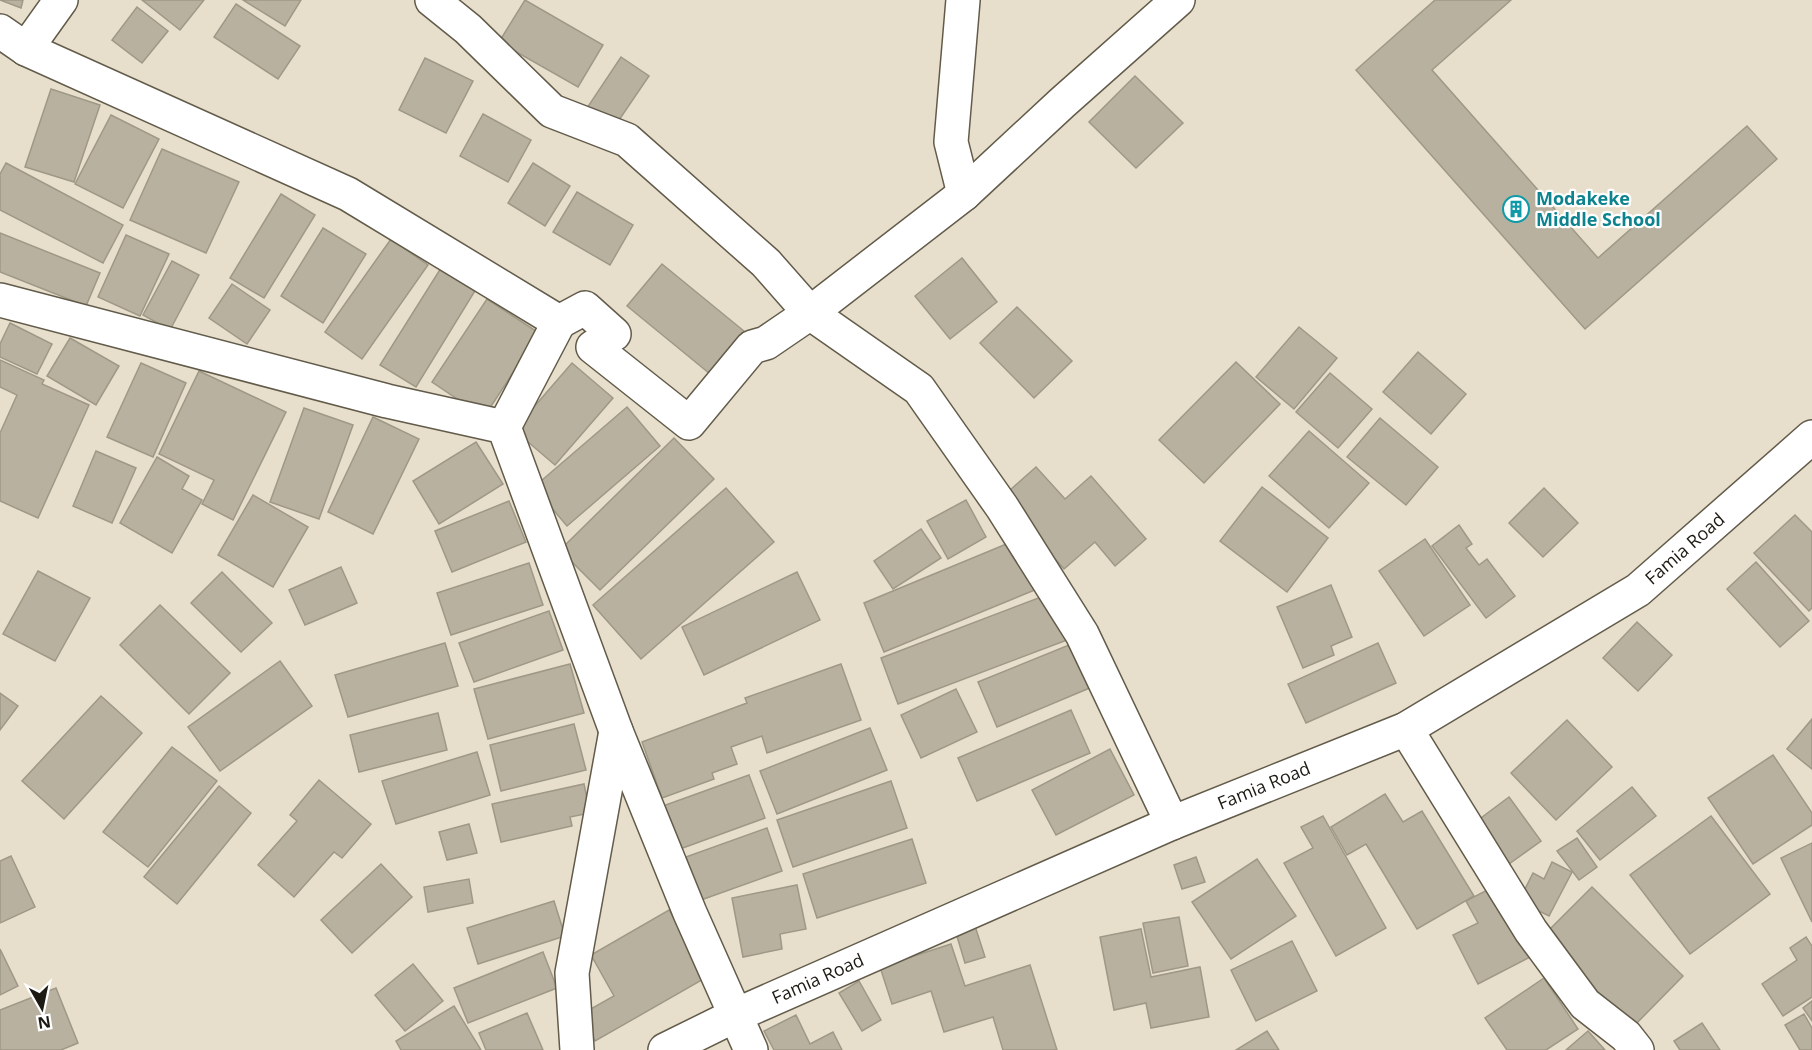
<svg xmlns="http://www.w3.org/2000/svg" width="1812" height="1050" font-family="'Open Sans',sans-serif">
<style>
.building{fill:#b9b19f;stroke:#9f9886;stroke-width:1.5}
.lines{fill:none;stroke-linecap:round;stroke-linejoin:round}
.street-casing{stroke:#625b4a;stroke-width:36}
.street{stroke:#fff;stroke-width:33}
.labels{text-anchor:middle;stroke-width:4.5;stroke-linejoin:round;paint-order:stroke}
.culture-label{font-size:18px;font-weight:bold;fill:#0d838f;stroke:#fff;text-anchor:start}
.street-label{font-size:18px;fill:#1d1a13;stroke:#fff}
</style>
<rect width="100%" height="100%" fill="#e7dfcc"/>
<!-- building -->
<g class="building">
<polygon points="0,0 23,0 21,8"/>
<polygon points="142,0 204,0 180,30"/>
<polygon points="243,0 301,0 285,26"/>
<polygon points="525,0 603,45 578,87 499,42"/>
<polygon points="1435,0 1511,0 1432,70 1598,258 1747,126 1777,159 1585,329 1356,70"/>
<polygon points="236,4 300,46 278,79 214,37"/>
<polygon points="137,7 168,31 142,63 112,40"/>
<polygon points="621,57 649,76 615,126 587,108"/>
<polygon points="425,58 473,81 446,133 399,110"/>
<polygon points="1135,76 1183,123 1136,168 1089,122"/>
<polygon points="51,89 100,105 74,182 25,167"/>
<polygon points="483,114 531,140 508,182 460,156"/>
<polygon points="111,115 159,139 123,208 75,184"/>
<polygon points="162,149 239,182 206,253 130,220"/>
<polygon points="6,163 123,225 103,263 0,210 0,174"/>
<polygon points="533,163 570,186 545,226 508,203"/>
<polygon points="577,192 633,225 610,265 553,232"/>
<polygon points="281,194 315,215 264,298 230,278"/>
<polygon points="323,228 366,254 323,323 281,296"/>
<polygon points="0,233 100,273 86,306 0,272"/>
<polygon points="126,235 169,254 140,316 98,297"/>
<polygon points="391,239 428,265 362,359 325,332"/>
<polygon points="962,258 997,302 950,339 915,296"/>
<polygon points="446,260 481,281 416,387 380,365"/>
<polygon points="172,261 199,275 170,330 143,315"/>
<polygon points="662,264 750,336 715,378 627,306"/>
<polygon points="232,284 270,310 247,344 209,318"/>
<polygon points="487,299 539,333 484,417 432,382"/>
<polygon points="1017,307 1072,361 1034,398 980,343"/>
<polygon points="10,323 52,344 37,374 0,357 0,344"/>
<polygon points="1299,327 1337,358 1294,409 1256,377"/>
<polygon points="70,338 119,366 96,405 47,376"/>
<polygon points="1418,352 1466,394 1431,434 1383,392"/>
<polygon points="0,360 44,380 42,384 89,405 38,518 0,501 0,433 17,395 0,387"/>
<polygon points="1236,362 1280,404 1204,483 1159,440"/>
<polygon points="141,363 186,383 153,457 107,437"/>
<polygon points="572,363 613,398 555,465 514,430"/>
<polygon points="199,371 286,412 233,520 202,504 214,480 159,454"/>
<polygon points="1330,373 1372,409 1338,448 1296,412"/>
<polygon points="627,407 660,446 567,526 534,487"/>
<polygon points="304,408 353,425 319,519 270,502"/>
<polygon points="373,417 419,439 373,534 328,512"/>
<polygon points="1380,418 1438,467 1406,505 1347,457"/>
<polygon points="1309,431 1369,483 1329,528 1269,476"/>
<polygon points="674,438 714,479 600,590 560,550"/>
<polygon points="476,442 503,484 439,524 413,481"/>
<polygon points="96,451 136,468 112,523 73,506"/>
<polygon points="157,457 189,476 182,489 202,500 172,553 120,523"/>
<polygon points="1036,467 1065,499 1091,476 1146,539 1115,566 1095,542 1064,569 1001,498"/>
<polygon points="1262,487 1328,538 1287,592 1220,541"/>
<polygon points="726,488 774,542 641,659 593,605"/>
<polygon points="1544,488 1578,523 1543,557 1509,523"/>
<polygon points="253,495 308,527 273,587 218,555"/>
<polygon points="966,500 986,537 948,559 927,521"/>
<polygon points="509,501 526,542 452,572 435,531"/>
<polygon points="1795,515 1812,532 1812,608 1809,611 1754,553"/>
<polygon points="1459,525 1472,544 1466,548 1479,565 1487,559 1515,596 1486,618 1432,546"/>
<polygon points="921,529 941,558 893,589 874,561"/>
<polygon points="1425,539 1470,605 1424,636 1379,571"/>
<polygon points="1016,540 1037,589 884,652 864,603"/>
<polygon points="1756,562 1809,621 1780,647 1727,589"/>
<polygon points="529,563 543,605 451,635 437,593"/>
<polygon points="341,567 357,603 305,625 289,590"/>
<polygon points="38,571 90,598 55,661 3,634"/>
<polygon points="222,572 272,623 241,652 191,603"/>
<polygon points="797,572 820,620 704,675 682,627"/>
<polygon points="1331,585 1352,637 1331,646 1334,655 1303,668 1277,607"/>
<polygon points="1049,594 1067,640 898,704 881,658"/>
<polygon points="160,605 230,673 189,714 120,645"/>
<polygon points="549,611 563,650 474,682 459,643"/>
<polygon points="1637,622 1672,655 1638,691 1603,658"/>
<polygon points="445,643 458,686 348,717 335,675"/>
<polygon points="1074,643 1092,687 997,727 978,682"/>
<polygon points="1378,643 1396,683 1306,723 1288,684"/>
<polygon points="280,661 312,706 220,771 188,727"/>
<polygon points="570,664 584,713 488,739 474,689"/>
<polygon points="841,664 861,720 767,753 762,736 731,747 737,764 712,773 714,779 662,798 642,742 747,703 745,698"/>
<polygon points="956,689 977,732 921,758 901,715"/>
<polygon points="0,693 18,706 0,730"/>
<polygon points="101,696 142,733 64,819 22,781"/>
<polygon points="1071,710 1090,753 977,801 958,758"/>
<polygon points="438,713 447,750 359,772 350,735"/>
<polygon points="1812,719 1812,769 1787,749"/>
<polygon points="1567,720 1612,767 1556,820 1511,773"/>
<polygon points="574,724 586,770 501,791 490,745"/>
<polygon points="870,728 887,770 777,814 760,771"/>
<polygon points="172,747 217,781 148,867 103,832"/>
<polygon points="1110,749 1134,795 1056,835 1032,790"/>
<polygon points="477,752 490,795 396,824 382,781"/>
<polygon points="1773,755 1812,813 1812,825 1753,864 1708,798"/>
<polygon points="749,775 765,818 680,849 663,806"/>
<polygon points="319,780 371,824 342,858 334,852 294,897 258,865 297,821 290,815"/>
<polygon points="891,781 907,828 793,867 777,820"/>
<polygon points="584,784 590,813 570,817 572,826 501,842 492,804"/>
<polygon points="219,786 251,813 177,904 144,877"/>
<polygon points="1632,787 1656,816 1600,860 1577,831"/>
<polygon points="1385,794 1403,822 1422,811 1474,896 1417,929 1366,844 1347,855 1331,827"/>
<polygon points="1509,797 1541,841 1509,864 1477,821"/>
<polygon points="1323,816 1386,928 1336,956 1284,863 1313,848 1301,827"/>
<polygon points="1711,816 1770,894 1690,954 1630,875"/>
<polygon points="469,824 477,853 447,860 439,832"/>
<polygon points="767,828 782,871 701,900 686,857"/>
<polygon points="1577,838 1597,867 1579,880 1557,851"/>
<polygon points="912,839 926,883 817,918 803,874"/>
<polygon points="1812,843 1812,922 1781,858"/>
<polygon points="11,856 35,907 0,923 0,861"/>
<polygon points="1196,857 1205,882 1182,889 1174,865"/>
<polygon points="1257,859 1296,916 1231,959 1192,902"/>
<polygon points="1552,862 1572,872 1549,916 1519,901 1533,873 1544,879"/>
<polygon points="381,864 412,897 352,953 321,920"/>
<polygon points="469,879 473,903 428,912 424,887"/>
<polygon points="797,885 806,929 780,934 782,949 743,957 732,898"/>
<polygon points="1497,885 1534,955 1478,984 1453,935 1478,923 1466,901"/>
<polygon points="1592,887 1683,976 1632,1028 1541,938"/>
<polygon points="554,901 565,936 478,964 467,928"/>
<polygon points="669,910 707,977 595,1041 580,1015 614,996 591,955"/>
<polygon points="1179,917 1188,966 1153,973 1143,923"/>
<polygon points="975,926 985,957 965,963 956,933"/>
<polygon points="1141,929 1151,977 1200,967 1209,1017 1151,1028 1146,1003 1114,1010 1100,937"/>
<polygon points="1806,937 1812,946 1812,997 1783,1016 1762,984 1797,960 1790,948"/>
<polygon points="1292,941 1317,991 1256,1021 1231,970"/>
<polygon points="951,944 965,986 1030,965 1057,1050 1003,1050 993,1017 944,1032 931,991 892,1004 880,967"/>
<polygon points="0,949 18,986 0,995"/>
<polygon points="543,952 557,988 468,1023 454,988"/>
<polygon points="413,964 443,1001 405,1031 375,995"/>
<polygon points="1544,978 1578,1029 1546,1050 1507,1050 1485,1018"/>
<polygon points="859,981 881,1020 862,1031 839,993"/>
<polygon points="56,988 78,1043 61,1050 0,1050 0,1010"/>
<polygon points="1812,1001 1812,1021 1803,1008"/>
<polygon points="454,1006 481,1050 401,1050 396,1041"/>
<polygon points="527,1013 543,1050 486,1050 479,1033"/>
<polygon points="1804,1014 1812,1028 1812,1050 1800,1050 1785,1025"/>
<polygon points="796,1015 810,1044 833,1032 842,1050 774,1050 764,1031"/>
<polygon points="1702,1023 1720,1050 1680,1050 1674,1041"/>
<polygon points="1267,1031 1279,1050 1236,1050"/>
<polygon points="1588,1031 1605,1050 1566,1050"/>
</g>
<g class="lines">
<defs>
<g id="street">
<polyline points="432,0 468,29 552,111 627,140 766,263 810,313 919,389 1002,507 1082,634 1172,823"/>
<polyline points="963,0 951,142 964,194"/>
<polyline points="0,31 26,49 348,194 559,322 504,427"/>
<polyline points="26,49 61,0"/>
<polyline points="0,300 387,401 504,427 616,731 690,913 751,1050"/>
<polyline points="559,322 585,308 614,334 593,347 689,423 752,347 766,343 810,313 964,194 1062,103 1178,0"/>
<polyline points="1406,729 1531,931 1585,1004 1626,1036 1637,1050"/>
<polyline points="577,1050 572,973 616,731"/>
<polyline points="665,1050 736,1015 1172,823 1406,729 1638,590 1812,437"/>
</g>
</defs>
<!-- street casing -->
<use href="#street" class="street-casing"/>
<!-- street -->
<use href="#street" class="street"/>
</g>
<!-- icons -->
<defs>
<symbol id="building-ring" viewBox="-11 -11 22 22"><circle r="9.5" fill="#fff" stroke="#0f9aa8" stroke-width="1.5"/><path d="M-4-6H4V6H1V3H-1V6H-4ZM-2.5-4.3h1.7v1.8h-1.7ZM.8-4.3h1.7v1.8H.8ZM-2.5-1h1.7V.8h-1.7ZM.8-1h1.7V.8H.8Z" fill="#0f9aa8"/></symbol>
</defs>
<g fill-rule="evenodd">
<use href="#building-ring" x="1501" y="194" width="30" height="30"/>
</g>
<g class="labels">
<!-- culture labels -->
<g class="culture-label">
<text x="1536" y="205">Modakeke<tspan x="1536" dy="21">Middle School</tspan></text>
</g>
<!-- street labels -->
<g class="street-label">
<text transform="translate(1685 549) rotate(-41)" y="6">Famia Road</text>
<text transform="translate(1264 786) rotate(-22)" y="6">Famia Road</text>
<text transform="translate(818 979) rotate(-24)" y="6">Famia Road</text>
</g>
</g>
<!-- north arrow -->
<g transform="translate(42 1008) rotate(171)" stroke="#ffffff" stroke-width="4.5" paint-order="stroke">
<path d="M0-4.5L10 22L0 15L-10 22Z" fill="#1d1a13"/>
<text y="-9" font-size="16" font-weight="bold" text-anchor="middle" fill="#1d1a13">N</text>
</g>
</svg>
